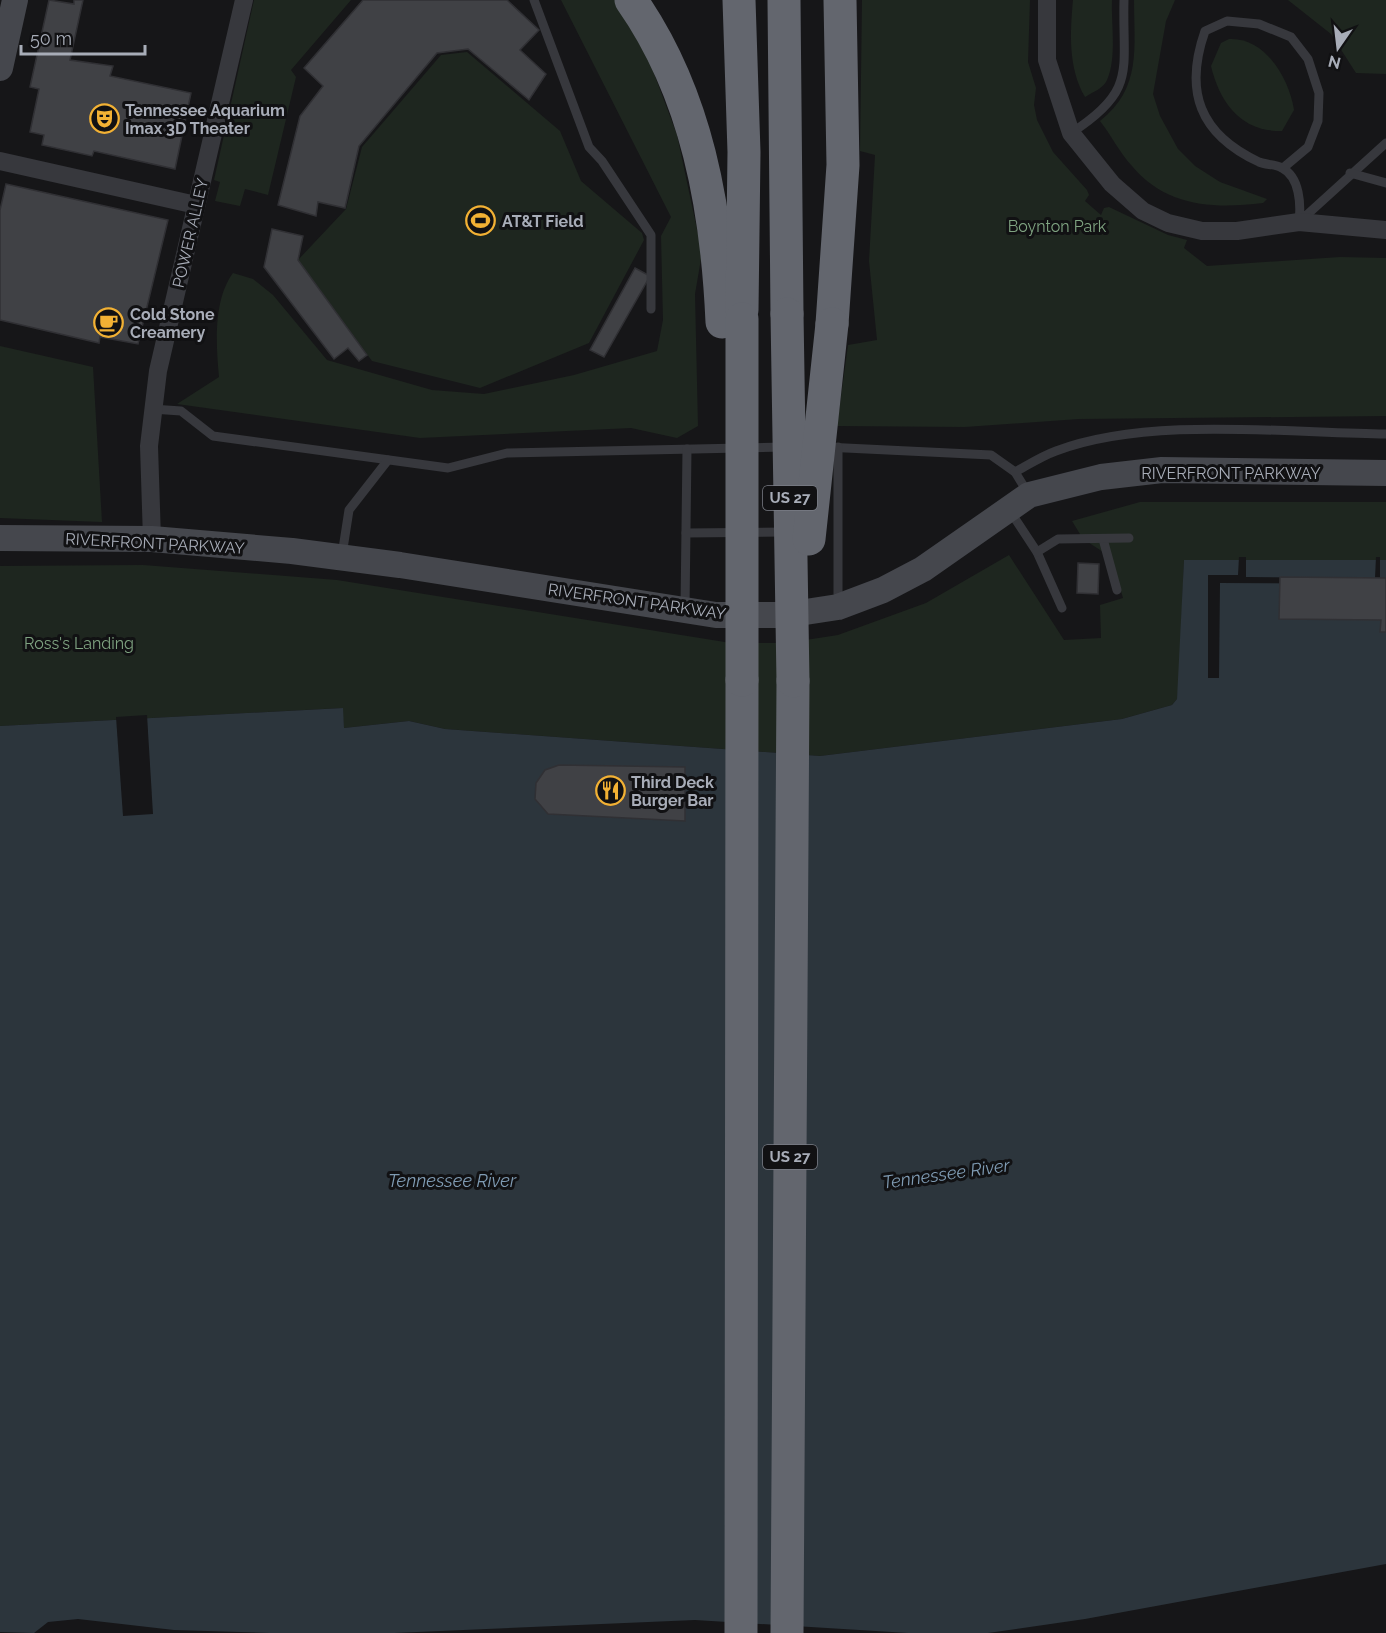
<svg xmlns="http://www.w3.org/2000/svg" width="1386" height="1633" font-family="Raleway,sans-serif">
<style>
.green{fill:#1e261f}
.water{fill:#2c353c}
.pier{fill:#161618}
.building{fill:#404145;stroke:#303034;stroke-width:1.5}
.lines{fill:none;stroke-linecap:round;stroke-linejoin:round}
.lane{stroke:#37383d;stroke-width:9}
.street{stroke:#37383d;stroke-width:18}
.secondary{stroke:#45474d;stroke-width:26}
.highway{stroke:#63666e;stroke-width:33}
.highway-bridge{stroke:#63666e;stroke-width:33}
.labels{text-anchor:middle;stroke-width:6;stroke-linejoin:round;paint-order:stroke}
.shield{fill:#111113;stroke:#7b7e86;stroke-width:1.5}
.shield-label{font-size:15px;font-weight:bold;fill:#a8adb8}
.poi-label{font-size:16px;font-weight:bold;fill:#a8adb8;stroke:#111113;text-anchor:start}
.park-label{font-size:16px;fill:#7fa381;stroke:#111113}
.street-label{font-size:16px;fill:#a8adb8;stroke:#111113}
.water-label{font-size:18px;font-style:italic;fill:#7f9bb3;stroke:#111113}
</style>
<rect width="100%" height="100%" fill="#161618"/>
<!-- green -->
<g class="green">
<polygon points="254,0 351,0 291,70 296,77 268,195 245,189 240,206 215,201 220,182 214,180"/>
<path d="M 561,0 L 616,0 L 643,44 L 677,135 L 702,253 L 695,294 L 698,426 L 677,438 L 631,428 L 420,438 L 177,404 L 219,377 C 216,345 213,300 233,273 L 253,279 L 273,295 L 327,360 L 432,390 L 484,394 L 574,375 L 657,351 L 663,320 L 661,236 L 671,217 Z"/>
<polygon points="862,0 1030,0 1028,62 1036,88 1034,105 1037,120 1053,152 1087,190 1089,195 1085,201 1101,215 1104,208 1109,207 1168,235 1187,240 1184,248 1207,266 1340,257 1386,258 1386,416 1079,419 965,427 837,426 848,345 877,340 869,261 875,155 860,151"/>
<path d="M 1073,0 L 1112,0 C 1111,24 1117,58 1107,80 C 1104,88 1093,92 1085,97 C 1068,68 1070,32 1073,0 Z"/>
<path d="M 1134,0 L 1175,0 L 1166,21 L 1153,94 L 1160,116 L 1178,149 L 1195,166 L 1220,182 L 1267,199 L 1263,203 C 1214,209 1166,207 1132,166 C 1120,153 1111,135 1100,121 C 1142,88 1134,48 1134,0 Z"/>
<polygon points="1288,0 1386,0 1386,74 1356,73 1331,34"/>
<path d="M 1229,39 C 1265,37 1289,78 1294,110 L 1282,131 C 1242,132 1220,104 1211,66 L 1221,43 Z"/>
<polygon points="467,52 560,131 581,181 642,233 644,240 589,343 480,388 372,361 298,260 346,209 362,147 441,55"/>
<polygon points="0,346 93,367 102,522 0,518"/>
<polygon points="1140,502 1386,502 1386,560 1184,560 1179,685 1177,699 1172,705 1122,719 820,756 445,729 409,721 344,728 342,708 0,726 0,566 143,565 337,580 731,643 786,643 838,635 926,603 1009,555 1064,640 1101,638 1100,605 1123,598 1111,557 1083,539 1072,521"/>
</g>
<!-- water -->
<polygon class="water" points="1184,560 1386,560 1386,1564 1085,1619 988,1633 908,1633 695,1620 394,1633 270,1633 174,1630 78,1619 48,1622 34,1633 0,1632 0,726 343,708 344,728 409,721 445,729 820,756 1122,719 1172,705 1177,699"/>
<!-- pier -->
<g class="pier">
<polygon points="1239,557 1246,557 1246,577 1375,578 1376,557 1380,557 1380,578 1386,584 1220,583 1219,678 1208,678 1208,575 1238,575"/>
<polygon points="147,715 153,814 123,816 116,717"/>
</g>
<!-- building -->
<g class="building">
<polygon points="49,0 74,4 74,0 83,0 70,60 113,66 110,76 191,93 175,169 94,151 92,156 42,145 44,135 30,132 39,89 30,87"/>
<polygon points="363,0 507,0 539,30 520,50 546,74 529,100 468,49 437,53 359,146 345,208 318,202 316,216 278,205 300,116 323,86 304,68"/>
<polygon points="6,184 168,220 138,344 100,337 99,343 0,320 0,210"/>
<polygon points="272,229 303,236 298,260 367,355 359,361 348,348 334,359 264,267"/>
<polygon points="635,268 650,276 604,357 590,350"/>
<polygon points="1078,563 1099,564 1098,594 1077,593"/>
<polygon points="1280,577 1386,578 1386,632 1380,632 1381,620 1279,619"/>
<polygon points="559,765 685,767 685,821 548,814 535,799 536,783 545,770"/>
</g>
<g class="lines">
<!-- lane -->
<g class="lane">
<polyline points="534,0 589,147 602,161 651,235 651,309"/>
<path d="M 1071,133 C 1138,90 1122,70 1124,0"/>
<path d="M 1283,168 L 1308,147 L 1318,121 L 1319,93 L 1308,59 L 1291,37 L 1259,24 L 1227,21 L 1205,31 C 1184,91 1199,134 1259,162 C 1266,165 1275,164 1282,168 C 1300,177 1301,205 1299,222 L 1386,143"/>
<polyline points="1350,173 1386,183"/>
<polyline points="152,409 181,411 213,436 448,468 507,453 784,447"/>
<polyline points="825,447 991,455 1015,472"/>
<path d="M 1028,493 L 1015,472 C 1028,465 1042,456 1056,451 C 1148,416 1287,433 1386,434"/>
<polyline points="1010,511 1037,552 1062,608"/>
<polyline points="686,533 785,532"/>
<polyline points="1103,539 1117,590"/>
<polyline points="1037,552 1058,539 1129,538"/>
<polyline points="342,555 349,510 388,460"/>
<polyline points="838,604 838,447"/>
<polyline points="685,608 687,449"/>
</g>
<!-- street -->
<g class="street">
<polyline points="1047,0 1047,60 1071,133 1112,184 1143,211 1168,223 1202,231 1237,231 1299,222 1386,230"/>
<polyline points="0,161 196,205"/>
<polyline points="152,539 149,446 158,371 244,0"/>
</g>
<!-- secondary -->
<g class="secondary">
<polyline points="0,68 15,0"/>
<polyline points="0,538 152,539 292,551 400,565 716,615 786,615 838,607 883,590 923,569 1029,495 1101,477 1162,470 1386,473"/>
</g>
<!-- highway -->
<g class="highway">
<path d="M 631,0 C 697,94 717,209 722,322"/>
<polyline points="739,0 744,152 742,310"/>
<polyline points="784,0 787,314"/>
<polyline points="832,324 843,165 840,0"/>
<polyline points="741,1633 742,680"/>
<polyline points="787,1633 793,681"/>
</g>
<!-- highway-bridge -->
<g class="highway-bridge">
<polyline points="787,314 793,681"/>
<polyline points="809,539 832,324"/>
<polyline points="742,680 742,319"/>
</g>
</g>
<!-- icons -->
<defs>
<symbol id="theatre-ring" viewBox="-11 -11 22 22"><circle r="9.5" fill="#111113" stroke="#f2b134" stroke-width="1.5"/><path d="M-5-5.5Q0-4 5-5.5V0Q5 5 0 6Q-5 5-5 0ZM-3.3-2.5H-1v1.5H-3.3ZM1-2.5H3.3v1.5H1ZM-2.8 1Q0 5.5 2.8 1Z" fill="#f2b134"/></symbol>
<symbol id="stadium-ring" viewBox="-11 -11 22 22"><circle r="9.5" fill="#111113" stroke="#f2b134" stroke-width="1.5"/><path d="M0-5a6.5 5 0 1 0 0 10a6.5 5 0 1 0 0-10ZM-3.5-1.8h7v3.6h-7Z" fill="#f2b134"/></symbol>
<symbol id="cafe-ring" viewBox="-11 -11 22 22"><circle r="9.5" fill="#111113" stroke="#f2b134" stroke-width="1.5"/><path d="M-5.5-4.5H6V0H3Q3 3.5 0 3.5H-2.5Q-5.5 3.5-5.5 0ZM3-3.2v2h1.7v-2ZM-6 4.5H4V6H-6Z" fill="#f2b134"/></symbol>
<symbol id="restaurant-ring" viewBox="-11 -11 22 22"><circle r="9.5" fill="#111113" stroke="#f2b134" stroke-width="1.5"/><path d="M-5-6h1v4h1v-4h1v4h1v-4h1v5L-1.5 .5V6h-2V.5L-5-1ZM5-6V6H3V1.5H1.5Q1.5-4 5-6Z" fill="#f2b134"/></symbol>
</defs>
<g fill-rule="evenodd">
<use href="#theatre-ring" x="88" y="102" width="33" height="33"/>
<use href="#stadium-ring" x="464" y="204" width="33" height="33"/>
<use href="#cafe-ring" x="92" y="306" width="33" height="33"/>
<use href="#restaurant-ring" x="594" y="774" width="33" height="33"/>
</g>
<g class="labels">
<!-- shield labels -->
<g class="shield">
<rect x="763" y="486" width="54" height="24" rx="4.5"/>
<rect x="763" y="1145" width="54" height="24" rx="4.5"/>
</g>
<g class="shield-label">
<text x="790" y="503">US 27</text>
<text x="790" y="1162">US 27</text>
</g>
<!-- poi labels -->
<g class="poi-label">
<text x="125" y="116">Tennessee Aquarium<tspan x="125" dy="18">Imax 3D Theater</tspan></text>
<text x="502" y="227">AT&amp;T Field</text>
<text x="130" y="320">Cold Stone<tspan x="130" dy="18">Creamery</tspan></text>
<text x="631" y="788">Third Deck<tspan x="631" dy="18">Burger Bar</tspan></text>
</g>
<!-- park labels -->
<g class="park-label">
<text x="1057" y="232">Boynton Park</text>
<text x="79" y="649">Ross's Landing</text>
</g>
<!-- street labels -->
<g class="street-label">
<text transform="translate(190 233) rotate(-77)" y="6">POWER ALLEY</text>
<text x="1231" y="479">RIVERFRONT PARKWAY</text>
<text transform="translate(155 543) rotate(3)" y="6">RIVERFRONT PARKWAY</text>
<text transform="translate(637 601) rotate(8)" y="6">RIVERFRONT PARKWAY</text>
</g>
<!-- water labels -->
<g class="water-label">
<text transform="translate(946 1174) rotate(-8)" y="6">Tennessee River</text>
<text x="452" y="1187">Tennessee River</text>
</g>
</g>
<!-- north arrow -->
<g transform="translate(1338 48) rotate(194)" stroke="#111113" stroke-width="4.5" paint-order="stroke">
<path d="M0-4.5L10 22L0 15L-10 22Z" fill="#a8adb8"/>
<text y="-9" font-size="16" font-weight="bold" text-anchor="middle" fill="#a8adb8">N</text>
</g>
<!-- scale -->
<path d="M21 45v9h124v-9" fill="none" stroke="#a8adb8" stroke-width="3"/>
<text x="30" y="45" font-size="18" fill="#a8adb8" stroke="#111113" stroke-width="4.5" paint-order="stroke">50 m</text>
</svg>
